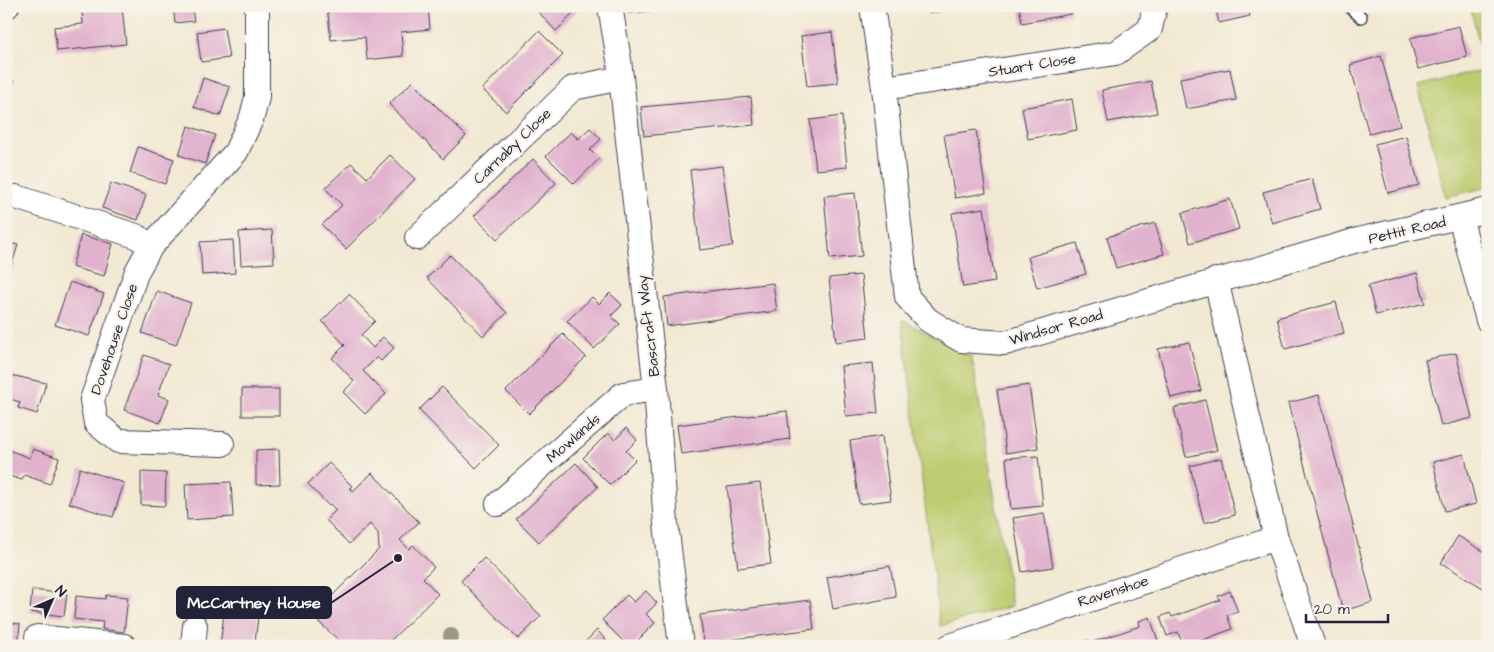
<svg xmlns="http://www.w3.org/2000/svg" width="1494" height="652" font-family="'Architects Daughter',sans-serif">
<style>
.green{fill:#bdcc6f;stroke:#707755}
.building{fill:#e1b2ce}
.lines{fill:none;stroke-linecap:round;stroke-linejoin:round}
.lane-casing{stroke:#414052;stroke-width:14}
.street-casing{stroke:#414052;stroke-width:26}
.lane{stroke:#fff;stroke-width:11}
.street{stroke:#fff;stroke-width:24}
.tree{fill:#999888}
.labels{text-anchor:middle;stroke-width:4.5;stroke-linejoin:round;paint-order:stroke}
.street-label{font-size:15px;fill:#22223b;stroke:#f7f3e8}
.leader{fill:none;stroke:#22223b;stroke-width:2}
.callout-dot{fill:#22223b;stroke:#f7f3e8;stroke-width:2}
.callout{fill:#22223b;stroke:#22223b;stroke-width:2}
.callout-label{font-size:16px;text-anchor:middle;font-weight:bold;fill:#fff}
</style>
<rect width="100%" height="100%" fill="#f7f3e8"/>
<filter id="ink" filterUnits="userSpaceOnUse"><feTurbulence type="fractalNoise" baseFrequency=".02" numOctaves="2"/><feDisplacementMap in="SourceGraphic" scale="10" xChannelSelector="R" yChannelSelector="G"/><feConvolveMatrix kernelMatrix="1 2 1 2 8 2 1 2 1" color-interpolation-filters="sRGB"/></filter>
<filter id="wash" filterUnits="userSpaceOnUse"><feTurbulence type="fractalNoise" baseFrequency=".0096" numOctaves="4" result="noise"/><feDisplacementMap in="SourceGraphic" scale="20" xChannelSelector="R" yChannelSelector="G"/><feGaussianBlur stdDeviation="1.12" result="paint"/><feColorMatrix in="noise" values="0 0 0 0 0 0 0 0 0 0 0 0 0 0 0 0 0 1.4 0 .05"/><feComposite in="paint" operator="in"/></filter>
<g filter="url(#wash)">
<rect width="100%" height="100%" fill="#f2e9d3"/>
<!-- green -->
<g class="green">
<polygon points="1470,6 1488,6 1488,187 1446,197 1418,86 1486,69"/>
<polygon points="902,320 972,357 1012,606 940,626"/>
</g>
<g id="blocks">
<!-- building -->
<g class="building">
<polygon points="173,6 200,6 200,7 192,8 194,21 175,23"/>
<polygon points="327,6 428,6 430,29 401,32 403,56 367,60 365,37 331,40"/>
<polygon points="533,6 581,6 556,31"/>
<polygon points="628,6 686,6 687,8 629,13"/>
<polygon points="928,6 961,6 961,8 929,13"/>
<polygon points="1019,6 1070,6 1071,14 1022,23"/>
<polygon points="1215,6 1248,6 1250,16 1219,23"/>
<polygon points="122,7 126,44 57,51 54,27 83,24 82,11"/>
<polygon points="1459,26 1467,57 1418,69 1410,38"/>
<polygon points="224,28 229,58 201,62 197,32"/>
<polygon points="539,31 563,55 506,112 482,89"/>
<polygon points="832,32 838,83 807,86 801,36"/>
<polygon points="1381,56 1400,126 1369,134 1350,65"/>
<polygon points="6,67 14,83 6,86"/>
<polygon points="1230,69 1236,100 1186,109 1180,78"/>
<polygon points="203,78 230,87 220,116 194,107"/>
<polygon points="1151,81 1157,113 1108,122 1102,90"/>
<polygon points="412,82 466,136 443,159 389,104"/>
<polygon points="751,97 754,125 644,136 641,107"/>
<polygon points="1072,99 1077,130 1028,139 1022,108"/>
<polygon points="842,116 847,167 816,170 810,120"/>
<polygon points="188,126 215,135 205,164 179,155"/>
<polygon points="590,128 601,139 590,150 599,159 574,184 546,156 571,132 578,139"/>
<polygon points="976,130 986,193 955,198 944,135"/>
<polygon points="1406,136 1419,185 1388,193 1375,144"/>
<polygon points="138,147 174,159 165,184 130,173"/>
<polygon points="390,155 415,179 346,249 322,225 342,205 325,188 351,163 367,178"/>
<polygon points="533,159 556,183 497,239 474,216"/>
<polygon points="722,166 733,246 700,250 690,170"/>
<polygon points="1312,179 1320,209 1272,223 1263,192"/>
<polygon points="111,183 146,195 138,220 102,208"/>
<polygon points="855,193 862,256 830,259 824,196"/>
<polygon points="1230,199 1239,229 1190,243 1182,213"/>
<polygon points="984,208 995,282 963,287 952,213"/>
<polygon points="1155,223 1164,254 1116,268 1107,237"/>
<polygon points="272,230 274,263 241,265 239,232"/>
<polygon points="81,235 113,244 104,276 72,267"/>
<polygon points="233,240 235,273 202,275 200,242"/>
<polygon points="6,242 18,245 7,279 6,279"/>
<polygon points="1077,243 1086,274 1037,288 1028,257"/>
<polygon points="450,255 507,313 483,336 427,278"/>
<polygon points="1417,273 1425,303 1376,315 1368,286"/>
<polygon points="861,275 868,338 836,342 829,278"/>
<polygon points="70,282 104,294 89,336 55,325"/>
<polygon points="773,283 777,311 667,326 664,297"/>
<polygon points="157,291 191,303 176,345 142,333"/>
<polygon points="610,293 622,305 611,316 620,324 594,349 567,321 592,297 599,304"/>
<polygon points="349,294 375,321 361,335 373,348 383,337 394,348 381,361 377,357 363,371 386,394 365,414 343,392 354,381 332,358 345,345 322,321"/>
<polygon points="1336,302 1344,333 1285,349 1277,318"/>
<polygon points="563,334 586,357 529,414 506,391"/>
<polygon points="1189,342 1201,391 1171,398 1158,349"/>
<polygon points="1456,353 1472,418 1441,426 1425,360"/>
<polygon points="144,355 169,364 158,395 169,399 160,423 124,410"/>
<polygon points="873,363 878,413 846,416 841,366"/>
<polygon points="6,374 46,383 37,414 18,408 20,402 6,398"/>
<polygon points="1029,385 1038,448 1006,453 997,390"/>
<polygon points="442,387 499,445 476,468 419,410"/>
<rect x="242" y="389" width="37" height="27"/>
<polygon points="1319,395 1373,602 1343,611 1288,403"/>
<polygon points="1205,400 1217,450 1186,457 1174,408"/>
<polygon points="787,411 790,439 681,454 677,425"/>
<polygon points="626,428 637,440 626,451 635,460 610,485 583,458 608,433 615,440"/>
<polygon points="882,436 891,500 859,504 850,441"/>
<polygon points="6,449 30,458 33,449 59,458 50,484 24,475 22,480 6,475"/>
<polygon points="279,449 280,484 256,485 256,450"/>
<polygon points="1464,454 1476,504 1445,511 1433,462"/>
<polygon points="1038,456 1043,506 1011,509 1006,458"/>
<polygon points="1221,458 1235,515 1204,523 1190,466"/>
<polygon points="329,463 352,486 350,488 353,491 372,473 419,522 400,540 409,549 413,545 434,567 423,578 438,594 385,646 341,646 343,644 312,616 379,549 378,533 370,524 349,544 326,520 336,510 330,504 328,505 308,484"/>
<polygon points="576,463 598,487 539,542 516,519"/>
<polygon points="80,468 124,483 113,517 69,503"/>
<polygon points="141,472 166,473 165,506 141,505"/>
<polygon points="231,482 233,517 187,520 185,484"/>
<polygon points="760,483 771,564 738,568 727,487"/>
<polygon points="1044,513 1053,567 1022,572 1013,518"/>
<polygon points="1458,536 1488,554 1488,584 1485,589 1441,563"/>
<polygon points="484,558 541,616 518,639 461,581"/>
<polygon points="890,566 896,597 833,609 827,577"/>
<polygon points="32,590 67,594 64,616 30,612"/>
<polygon points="646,591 657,603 646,614 655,623 632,646 628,646 602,620 627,595 634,602"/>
<polygon points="1230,591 1238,612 1227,615 1232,629 1187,646 1183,646 1178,632 1167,636 1160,617 1170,613 1172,617 1220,600 1218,596"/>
<polygon points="106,595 128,597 124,632 102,629 103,622 74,619 76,596 105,599"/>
<polygon points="810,600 814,629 704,643 700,615"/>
<polygon points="224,613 258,617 255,642 246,641 245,646 220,646"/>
<polygon points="1150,617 1158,641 1149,646 1080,646 1079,643 1089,640 1090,643 1140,626 1139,621"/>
<polygon points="6,622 20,624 18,646 6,646"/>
<polygon points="597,630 611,646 581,646"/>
</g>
</g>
</g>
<g filter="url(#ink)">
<use href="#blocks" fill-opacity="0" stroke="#414052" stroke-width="1"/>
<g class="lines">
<defs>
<polyline id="lane" points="1349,6 1361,17"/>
<g id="street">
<polyline points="6,6 7,6"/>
<polyline points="610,6 619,60 656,389 666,524 681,646"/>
<polyline points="872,6 884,88 907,297 928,320 961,340 1005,343 1354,241 1488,210"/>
<polyline points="884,88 1116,53 1150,29 1155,6"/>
<polyline points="16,197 136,236 151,246"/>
<polyline points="1460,217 1488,320"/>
<polyline points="417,238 573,88 621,78"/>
<polyline points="1216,280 1276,538 1313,646"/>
<polyline points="222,444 118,441 96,423 92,400 137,271 151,246 236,152 252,117 257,97 257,6"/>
<polyline points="498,504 623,394 656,389"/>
<polyline points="37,637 124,646"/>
<polyline points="193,646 195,626"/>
<polyline points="950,646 1276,538"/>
</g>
</defs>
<!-- lane casing -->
<use href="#lane" class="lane-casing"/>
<!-- street casing -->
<use href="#street" class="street-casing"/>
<!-- lane -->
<use href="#lane" class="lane"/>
<!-- street -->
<use href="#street" class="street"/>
</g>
<!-- trees -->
<circle class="tree" cx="451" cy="636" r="8"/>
</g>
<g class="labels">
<!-- street labels -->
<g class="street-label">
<text transform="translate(1032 65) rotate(-9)" y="5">Stuart Close</text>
<text transform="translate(512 146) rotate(-44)" y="5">Carnaby Close</text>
<text transform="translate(1407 230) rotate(-13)" y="5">Pettit Road</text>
<text transform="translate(648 326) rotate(-97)" y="5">Bascraft Way</text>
<text transform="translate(1056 327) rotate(-16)" y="5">Windsor Road</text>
<text transform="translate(114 339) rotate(-71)" y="5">Dovehouse Close</text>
<text transform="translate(573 438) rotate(-41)" y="5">Mowlands</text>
<text transform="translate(1113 591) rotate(-18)" y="5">Ravenshoe</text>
</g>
</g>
<!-- callouts -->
<path class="leader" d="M398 558L331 603"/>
<circle class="callout-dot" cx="398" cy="558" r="5"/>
<rect class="callout" x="177" y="587" width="154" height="31" rx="5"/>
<g class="callout-label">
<text x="254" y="608">McCartney House</text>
</g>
<!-- margin -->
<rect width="1494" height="652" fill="none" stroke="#f7f3e8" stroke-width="25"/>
<!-- north arrow -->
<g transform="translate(52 600) rotate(45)" stroke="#f7f3e8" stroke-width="4" paint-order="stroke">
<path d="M0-4L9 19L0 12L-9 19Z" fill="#22223b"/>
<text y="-8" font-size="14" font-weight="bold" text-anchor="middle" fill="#22223b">N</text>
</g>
<!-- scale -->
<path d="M1306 614v8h82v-8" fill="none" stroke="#22223b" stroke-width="2.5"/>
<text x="1314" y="614" font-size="15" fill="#22223b" stroke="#f7f3e8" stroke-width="4" paint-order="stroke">20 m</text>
</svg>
